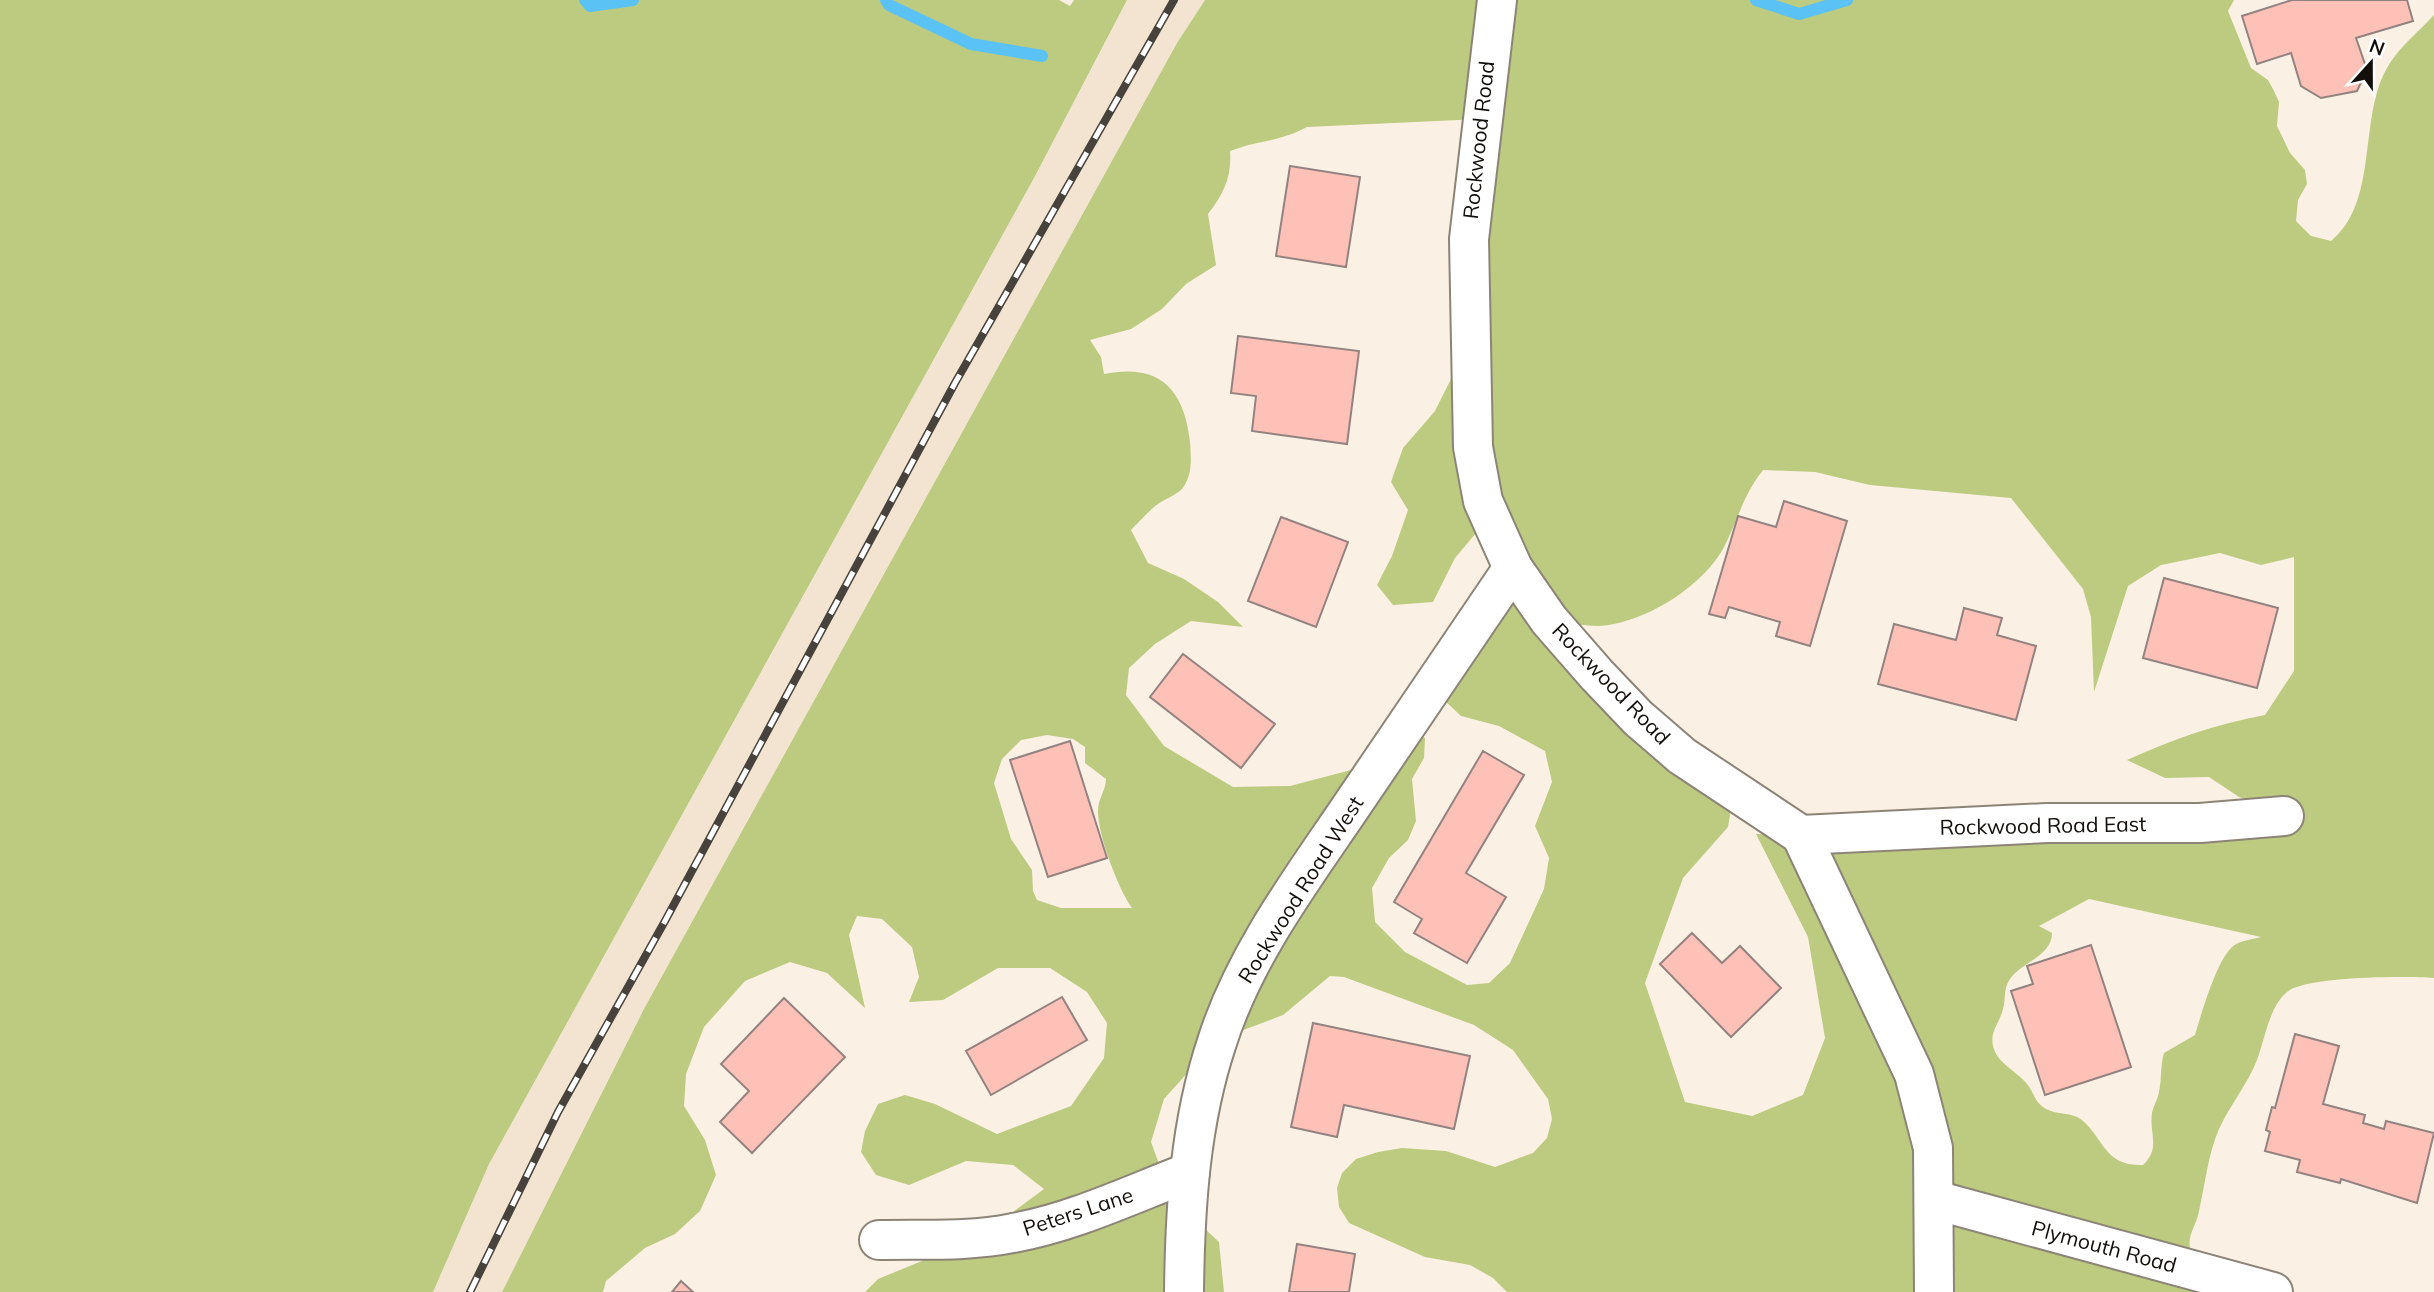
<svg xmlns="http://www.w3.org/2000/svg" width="2434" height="1292" font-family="Mulish,sans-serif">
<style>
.built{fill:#f3e4d2}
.green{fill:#bccb7f;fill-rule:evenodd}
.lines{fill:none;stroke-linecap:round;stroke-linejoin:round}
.stream{stroke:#5ac2f5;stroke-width:12}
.building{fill:#fec1b8;stroke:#938380;stroke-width:2}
.street-casing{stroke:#8d8478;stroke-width:42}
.street{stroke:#fff;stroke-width:38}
.rail-casing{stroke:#47423c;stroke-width:8}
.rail{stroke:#fff;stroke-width:5;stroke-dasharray:16;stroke-linecap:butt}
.labels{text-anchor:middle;stroke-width:5;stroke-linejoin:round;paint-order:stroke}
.street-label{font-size:21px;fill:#130f0b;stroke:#fff}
</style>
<rect width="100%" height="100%" fill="#faf0e3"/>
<!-- built -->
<polygon class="built" points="1127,0 1205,0 1177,43 645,1007 502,1292 433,1292 489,1164 1034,178"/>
<!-- green -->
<g class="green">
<polygon points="0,0 1059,0 1070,6 1074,0 1127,0 1034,178 489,1164 433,1292 0,1292"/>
<path d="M 1205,0 L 2234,0 L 2228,11 L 2251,68 L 2268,80 L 2274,91 L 2279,102 L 2277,126 L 2290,153 L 2305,170 L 2307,184 L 2298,200 L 2296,221 L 2311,236 L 2331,241 C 2374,206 2362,135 2379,86 C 2391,52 2411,40 2434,15 L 2434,978 C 2407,976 2306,976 2287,992 C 2269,1007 2265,1039 2257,1060 C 2247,1085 2230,1105 2219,1129 C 2208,1154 2205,1185 2199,1211 C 2195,1231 2185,1235 2192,1256 L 2275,1292 L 1507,1292 L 1493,1278 L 1470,1265 L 1425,1257 L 1349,1223 L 1339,1207 L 1337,1188 L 1342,1173 L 1356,1159 L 1378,1152 L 1402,1148 L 1446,1151 L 1495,1167 L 1533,1153 L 1547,1138 L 1552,1119 L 1548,1099 L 1513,1050 L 1474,1025 L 1344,977 L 1330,976 L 1283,1015 L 1217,1040 L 1164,1099 L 1151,1142 L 1171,1197 L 1219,1242 L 1224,1292 L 865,1292 L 878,1279 L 978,1238 L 1044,1189 L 1013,1165 L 966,1161 L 909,1185 L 876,1175 L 861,1152 L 865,1131 L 878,1104 L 905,1095 L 935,1104 L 997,1134 L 1071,1106 L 1104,1058 L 1107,1023 L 1087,992 L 1050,968 L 998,968 L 943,1000 L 909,1002 L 919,977 L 912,947 L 882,919 L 857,916 L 849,935 L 865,1008 L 827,973 L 790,962 L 745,981 L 704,1027 L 686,1074 L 684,1106 L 705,1140 L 716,1175 L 700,1211 L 675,1234 L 645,1248 L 606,1281 L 603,1292 L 502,1292 L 645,1007 L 1177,43 ZM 1480,119 L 1469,343 L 1435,411 L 1403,448 L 1391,482 L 1408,510 L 1392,556 L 1377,585 L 1393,605 L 1433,602 L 1455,558 L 1476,533 L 1500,543 L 1491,580 L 1469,597 L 1451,627 L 1442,698 L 1461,716 L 1499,726 L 1545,751 L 1552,782 L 1535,826 L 1549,858 L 1544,889 L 1510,963 L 1489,983 L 1467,985 L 1405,952 L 1375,922 L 1372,888 L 1389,858 L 1408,840 L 1416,821 L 1412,779 L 1424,758 L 1425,738 L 1414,733 L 1360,759 L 1351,770 L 1290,786 L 1233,787 L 1164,746 L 1126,695 L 1129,668 L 1155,644 L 1191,621 L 1243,627 L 1218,602 L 1184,579 L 1148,563 L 1131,530 C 1139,522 1146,514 1154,507 C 1162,500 1175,496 1182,489 C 1193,475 1191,458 1190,442 C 1184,388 1159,363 1104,374 L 1101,357 L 1090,340 L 1131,329 L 1162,309 L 1186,284 L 1216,265 L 1208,214 C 1224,194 1232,176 1230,151 C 1259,140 1279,142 1307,127 ZM 1763,470 L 1815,472 L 1870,485 L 2011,498 L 2083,589 L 2091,617 L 2094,692 L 2128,586 L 2161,565 L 2220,553 L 2261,565 L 2294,557 L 2294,671 L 2265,715 C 2216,724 2173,739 2127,760 L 2165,778 L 2209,777 L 2239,797 L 2291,814 L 1801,835 L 1756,834 L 1808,937 L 1825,1038 L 1803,1095 L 1752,1116 L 1685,1102 L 1645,983 L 1683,878 L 1728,827 L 1734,791 L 1551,620 C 1566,622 1583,626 1598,626 C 1645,624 1708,584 1727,541 C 1740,514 1744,494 1763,470 ZM 1047,735 L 1073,739 L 1085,747 L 1085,763 L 1106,779 C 1106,790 1098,799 1098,810 C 1097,833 1119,891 1132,908 L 1061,908 L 1037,900 L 1033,891 L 1032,870 L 1011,839 L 994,783 L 1002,759 L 1021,740 ZM 2089,899 L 2261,937 C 2251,940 2239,940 2231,948 C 2216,963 2201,1015 2195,1035 L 2164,1053 C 2160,1067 2162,1078 2159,1092 C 2158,1099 2153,1106 2152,1113 C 2149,1134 2161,1148 2143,1165 C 2104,1166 2105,1140 2082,1120 C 2072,1112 2057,1115 2046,1109 C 2034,1102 2035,1094 2027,1084 C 2014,1068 1988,1060 1993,1034 C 1995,1026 2001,1018 2003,1009 C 2006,999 2003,989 2010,979 C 2022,962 2052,956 2052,933 L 2039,926 Z"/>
</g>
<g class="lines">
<!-- stream -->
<g class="stream">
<polyline points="585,0 590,6 633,0"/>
<polyline points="886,0 889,5 971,44 1042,56"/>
<polyline points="1756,0 1799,14 1847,0"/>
</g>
</g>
<!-- building -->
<g class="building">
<polygon points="2292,0 2407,0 2413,21 2356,38 2367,70 2357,91 2321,98 2301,86 2291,53 2257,64 2242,16"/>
<polygon points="1290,166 1360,177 1346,267 1276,256"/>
<polygon points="1238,336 1359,351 1347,444 1252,431 1256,396 1231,393"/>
<polygon points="1784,501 1847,521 1810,646 1776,636 1780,622 1729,607 1725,618 1709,614 1738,516 1776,527"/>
<polygon points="1281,517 1348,542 1316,627 1248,601"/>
<polygon points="2164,578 2278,608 2257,688 2143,658"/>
<polygon points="1964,608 2002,618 1997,635 2036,646 2016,720 1878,684 1894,624 1956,640"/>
<polygon points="1183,654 1275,724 1241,768 1150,697"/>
<polygon points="1070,741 1107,858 1048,877 1010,760"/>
<polygon points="1483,751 1524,775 1466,873 1506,897 1467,963 1414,933 1422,919 1394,902"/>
<polygon points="1692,933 1722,963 1740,946 1781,988 1731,1037 1660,964"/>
<polygon points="2091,945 2131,1067 2045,1095 2011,991 2033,984 2027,966"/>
<polygon points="1062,997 1087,1040 991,1095 966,1051"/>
<polygon points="784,998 845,1057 752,1153 720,1122 749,1091 721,1064"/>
<polygon points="1313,1023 1470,1056 1454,1129 1344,1105 1337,1137 1291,1127"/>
<polygon points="2295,1034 2339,1046 2323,1104 2365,1115 2363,1123 2384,1129 2386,1121 2434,1133 2417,1203 2341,1179 2340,1183 2297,1172 2300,1160 2265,1151 2270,1132 2266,1130 2272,1107 2275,1108"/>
<polygon points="1297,1244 1355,1254 1349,1292 1289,1292"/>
<polygon points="681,1281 693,1292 672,1292"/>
</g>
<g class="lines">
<defs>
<g id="street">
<polyline points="1497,0 1469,239 1473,447 1483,501 1513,568 1549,620 1597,675 1638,718 1682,756 1801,835 1914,1074 1933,1148 1934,1292"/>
<polyline points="1801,835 2047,823 2200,823 2284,816"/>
<polyline points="1935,1200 2273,1292"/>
<path d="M 879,1240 C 923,1239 969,1242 1013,1233 C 1074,1222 1132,1194 1190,1172"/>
<path d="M 1184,1292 C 1185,1207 1190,1123 1217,1042 C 1243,960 1296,887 1344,817 C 1400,734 1457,651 1513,568"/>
</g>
</defs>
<!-- street casing -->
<use href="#street" class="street-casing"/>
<!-- street -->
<use href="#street" class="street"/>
<defs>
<polyline id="rail" points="470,1292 558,1112 665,921 955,383 1174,0"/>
</defs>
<!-- rail casing -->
<use href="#rail" class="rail-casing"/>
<!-- rail -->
<use href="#rail" class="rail"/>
</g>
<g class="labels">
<!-- street labels -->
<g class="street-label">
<text transform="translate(1479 140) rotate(-84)" y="7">Rockwood Road</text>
<text transform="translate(1611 684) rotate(46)" y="7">Rockwood Road</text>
<text transform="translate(2043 826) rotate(-1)" y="7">Rockwood Road East</text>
<text transform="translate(1301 890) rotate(-58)" y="7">Rockwood Road West</text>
<text transform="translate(1078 1212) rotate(-18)" y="7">Peters Lane</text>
<text transform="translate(2104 1247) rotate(15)" y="7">Plymouth Road</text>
</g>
</g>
<!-- north arrow -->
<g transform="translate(2371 63) rotate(21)" stroke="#ffffff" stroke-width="5" paint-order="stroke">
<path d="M0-5L12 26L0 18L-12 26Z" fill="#130f0b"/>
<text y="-10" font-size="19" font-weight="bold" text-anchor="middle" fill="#130f0b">N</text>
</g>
</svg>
